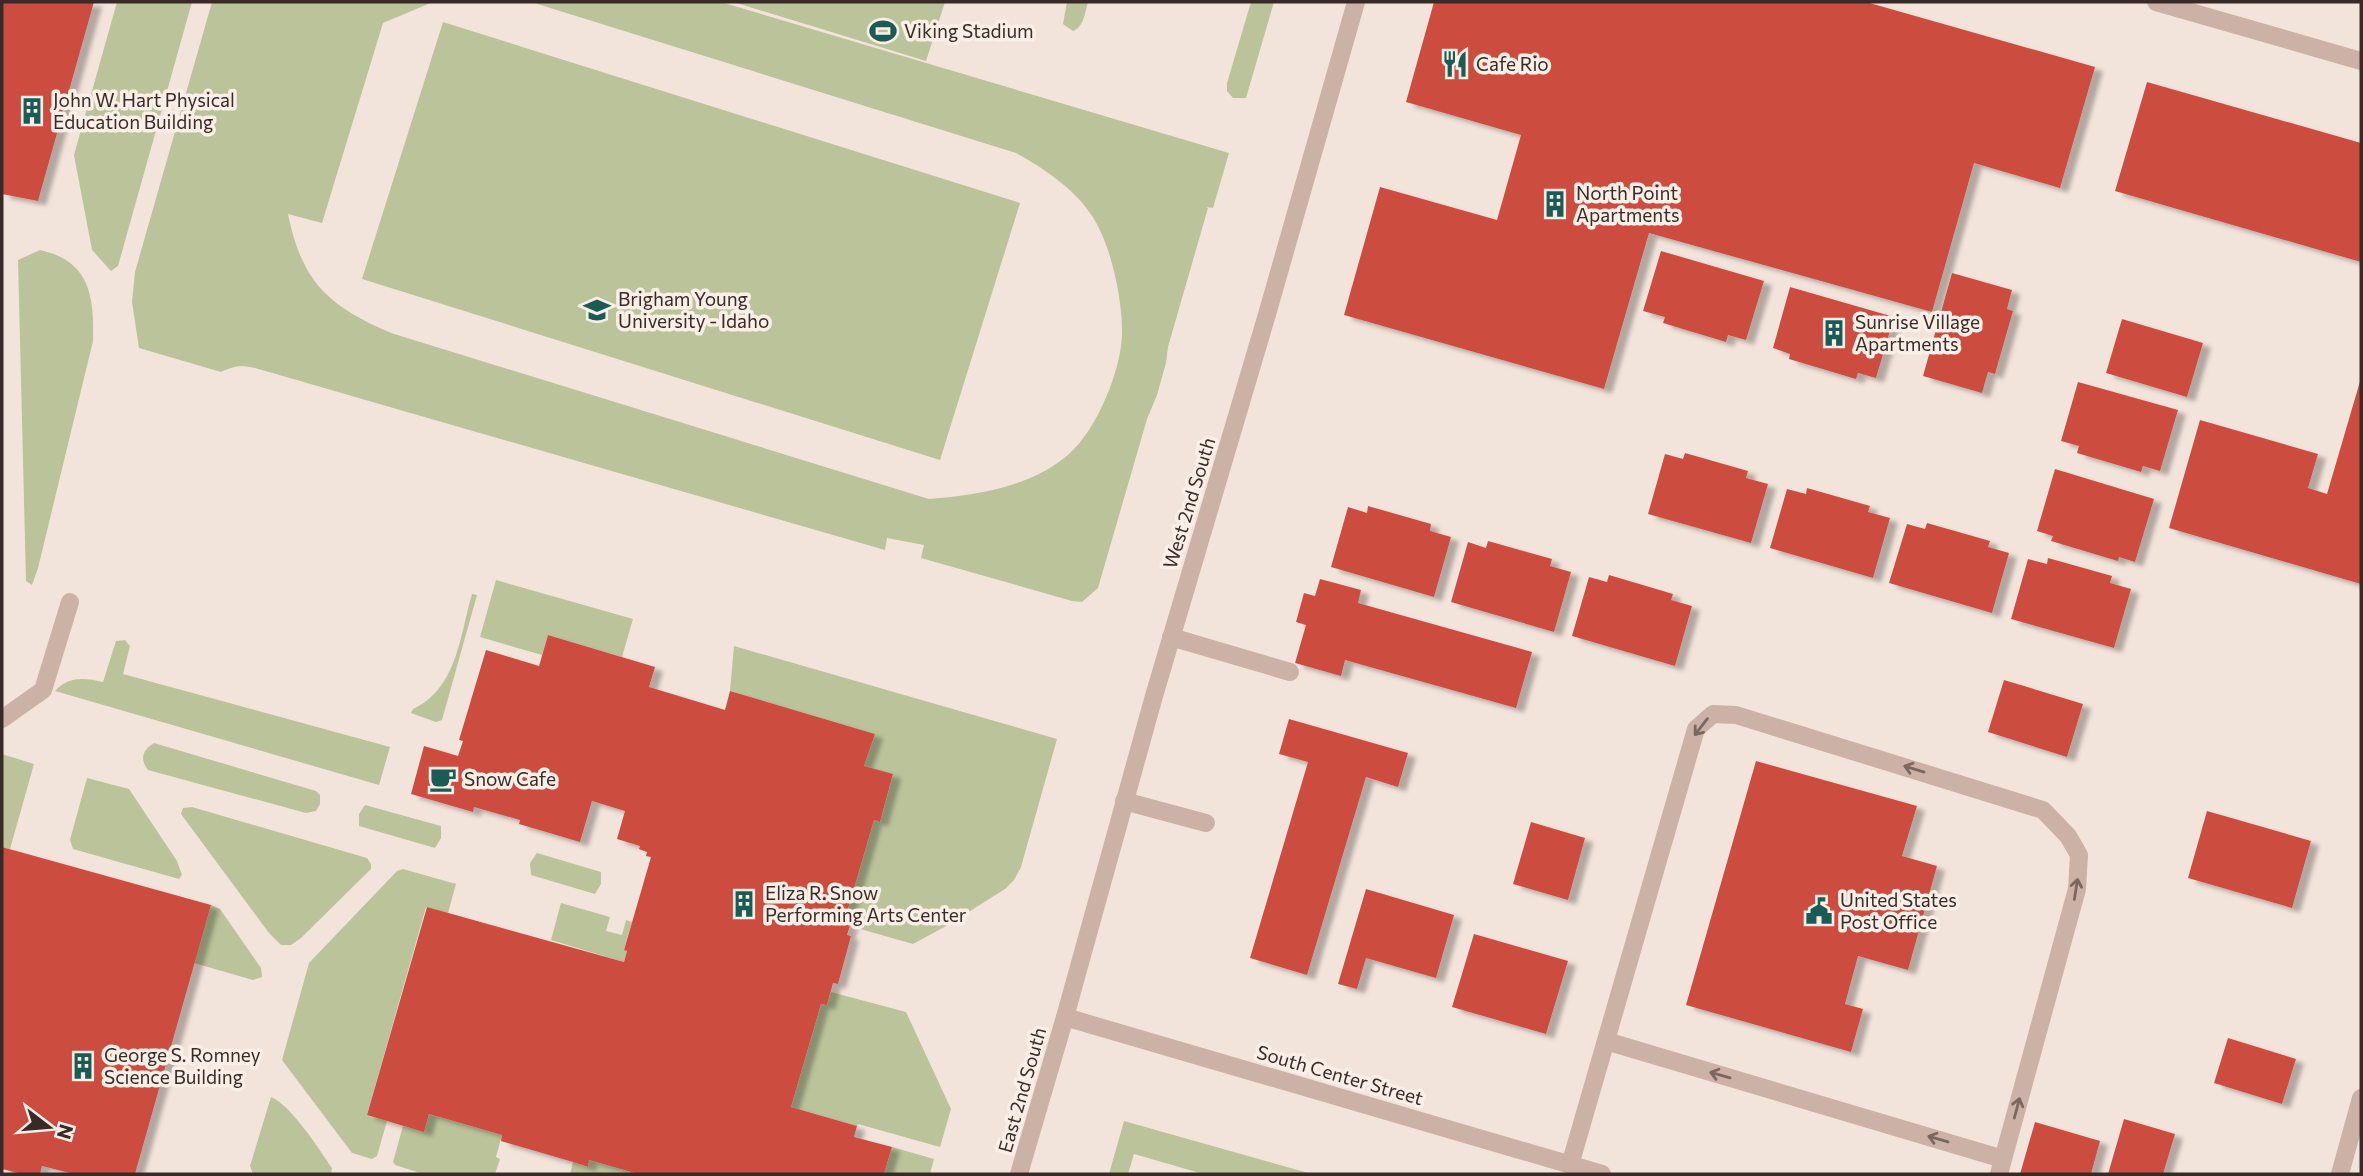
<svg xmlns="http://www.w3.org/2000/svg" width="2363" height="1176" font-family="Commissioner,sans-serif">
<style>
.green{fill:#bbc39a}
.building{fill:#cc4e40;filter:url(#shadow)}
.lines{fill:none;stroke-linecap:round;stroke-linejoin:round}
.minor{stroke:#ccb2a6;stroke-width:18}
.oneway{stroke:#7b6760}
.labels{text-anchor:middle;stroke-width:7;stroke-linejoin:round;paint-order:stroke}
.poi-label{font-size:19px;fill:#382a27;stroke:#faefe7;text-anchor:start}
.street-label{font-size:19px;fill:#382a27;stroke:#faefe7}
</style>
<defs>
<filter id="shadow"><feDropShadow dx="8" dy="4.5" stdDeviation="2" flood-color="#0004"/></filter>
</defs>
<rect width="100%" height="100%" fill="#f3e4db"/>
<!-- green -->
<g class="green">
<polygon points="117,2 192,2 118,266 111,271 92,250 74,155"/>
<path d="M 212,2 L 433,2 L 383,23 L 322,223 L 288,214 C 302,282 328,306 391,333 L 929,499 C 976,495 1032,487 1069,454 C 1097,430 1123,367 1122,330 C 1122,297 1110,240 1090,213 C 1072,187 1043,168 1016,153 L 531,2 L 721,2 L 1229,153 L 1213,208 L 1206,207 L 1208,208 L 1168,347 L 1166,363 L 1157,395 L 1147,419 L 1098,588 L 1082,602 L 1072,601 L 921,558 L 924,545 L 887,538 L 885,550 L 255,368 C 241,365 234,366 221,372 L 139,348 L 132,302 L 135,272 Z"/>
<polygon points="733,2 945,2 926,61"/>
<path d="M 1067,2 L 1088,2 C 1085,12 1084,27 1073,31 L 1063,24 Z"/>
<polygon points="1251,2 1274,2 1246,98 1233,98 1227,91 1227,83"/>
<polygon points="443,22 1020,203 940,460 362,279"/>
<path d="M 40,250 C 90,261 94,296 93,341 L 38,568 L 32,585 L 26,581 L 18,260 Z"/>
<polygon points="496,580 633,619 622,657 548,635 542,655 480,637"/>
<path d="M 472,594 L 477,595 L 442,720 L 436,722 L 411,713 L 413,709 C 457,689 460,635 472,594 Z"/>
<path d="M 125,640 L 130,646 L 123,674 L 390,747 L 379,785 L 55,691 C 69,676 84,678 103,682 L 116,641 Z"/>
<polygon points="734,646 1057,739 1021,867 1014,880 1005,889 948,925 913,944 850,926 854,912 848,909 874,820 880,822 893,775 864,766 875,734 730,691"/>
<path d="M 154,743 L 316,791 L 320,795 L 320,804 L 316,811 L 306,813 L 148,770 C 139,758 143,750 154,743 Z"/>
<polygon points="2,754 34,764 10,849 2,847"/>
<polygon points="87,778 129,789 177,861 182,875 179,879 73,849 70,840"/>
<polygon points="365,805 441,826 441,838 435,848 359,826 359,814"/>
<polygon points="192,807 367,858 371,864 371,869 301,938 291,945 281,945 269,933 181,814 183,808"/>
<polygon points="537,853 601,872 601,884 595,894 531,875 530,863"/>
<polygon points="403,869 456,884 448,913 426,907 367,1115 387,1121 377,1156 372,1159 352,1153 282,1060 309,963 397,871"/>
<polygon points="561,903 610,917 606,931 622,935 626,920 632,922 624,949 627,951 624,962 551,940"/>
<polygon points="211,905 220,909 261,968 262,977 253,980 194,963"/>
<polygon points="831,992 906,1012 951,1109 940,1147 858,1124 857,1126 791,1107 821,1004 827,1005"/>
<path d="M 271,1097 C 292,1106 318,1148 332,1168 L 331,1174 L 253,1174 L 250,1166 Z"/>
<polygon points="429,1114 502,1135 496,1157 500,1159 495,1174 423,1174 395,1165 393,1162 403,1126 424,1131"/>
<polygon points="1124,1121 1312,1174 1203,1174 1134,1154 1128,1174 1109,1174"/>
<polygon points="892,1147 934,1159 930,1174 884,1174"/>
<polygon points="589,1160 638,1174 570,1174 573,1162 587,1167"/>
</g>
<!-- building -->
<g class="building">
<polygon points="2,2 94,2 38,201 2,194"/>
<polygon points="1434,2 1866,2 2095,67 2060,188 1974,163 1932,312 1649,233 1604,389 1344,315 1380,187 1497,220 1521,135 1406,102"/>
<polygon points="2147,82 2361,143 2361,262 2115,191"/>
<polygon points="1661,251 1764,281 1746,340 1728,335 1726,342 1663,323 1665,317 1643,311"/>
<polygon points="1952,273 2012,290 2007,309 2013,311 1995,374 1988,372 1982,393 1923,376"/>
<polygon points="1790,287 1894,317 1876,378 1858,373 1856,379 1789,359 1790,354 1773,348"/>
<polygon points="2122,319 2203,343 2187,397 2106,373"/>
<polygon points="2361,378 2361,584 2169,528 2200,420 2318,454 2308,488 2327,494"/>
<polygon points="2078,382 2178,410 2160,471 2143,466 2141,472 2077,453 2079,446 2061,441"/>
<polygon points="1685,453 1748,471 1746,478 1768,484 1751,543 1648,514 1665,454 1683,459"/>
<polygon points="2055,469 2154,499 2135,562 2119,557 2118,561 2051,541 2053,536 2037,531"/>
<polygon points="1807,488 1870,506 1868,512 1890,518 1873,578 1770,548 1787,489 1806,494"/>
<polygon points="1368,506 1431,524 1430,531 1451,537 1434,597 1331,567 1348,507 1367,513"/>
<polygon points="1927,523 1990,541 1988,547 2009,553 1992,613 1889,583 1907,524 1925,529"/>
<polygon points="1488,541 1552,559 1550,566 1571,572 1554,632 1451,602 1468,542 1486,548"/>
<polygon points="2048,558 2112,576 2110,583 2131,589 2114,648 2011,619 2028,559 2047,564"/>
<polygon points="1609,575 1673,594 1671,600 1692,606 1675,666 1572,636 1589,577 1607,582"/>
<polygon points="1320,579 1361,590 1358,603 1532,652 1516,708 1345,660 1341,676 1295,663 1306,625 1296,622 1304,593 1315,596"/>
<polygon points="548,635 655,667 649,687 725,710 730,691 875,734 864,766 893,774 880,822 874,820 848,909 854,912 847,935 851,936 838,984 833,983 827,1005 821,1004 791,1107 857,1126 854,1137 892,1147 884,1174 638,1174 589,1160 588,1167 573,1162 501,1141 502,1135 429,1114 424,1132 367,1115 427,907 624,962 627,951 624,950 651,857 646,856 647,852 639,849 640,846 617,839 625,811 592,801 580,842 519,824 520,820 474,807 473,812 411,794 424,746 458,756 463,741 459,740 486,650 539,666"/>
<polygon points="2004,680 2083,704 2067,757 1988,732"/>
<polygon points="1289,719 1408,753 1398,787 1366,777 1307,975 1250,958 1308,762 1279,754"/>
<polygon points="1756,761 1917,806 1902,856 1937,866 1908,970 1858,956 1845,1004 1863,1009 1851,1052 1686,1005"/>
<polygon points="2207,811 2311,841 2292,908 2188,878"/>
<polygon points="1531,822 1585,838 1568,900 1513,884"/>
<polygon points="2,847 211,905 135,1174 74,1174 42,1166 40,1174 22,1174 2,1169"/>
<polygon points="1366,889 1454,915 1436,978 1366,958 1357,989 1338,984"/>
<polygon points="1474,934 1568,961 1546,1034 1452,1007"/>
<polygon points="2228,1038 2296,1059 2282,1104 2214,1083"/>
<polygon points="2124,1119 2175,1134 2163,1174 2108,1174"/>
<polygon points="2035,1122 2100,1141 2091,1174 2020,1174"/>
</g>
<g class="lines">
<!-- minor -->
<g class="minor">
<polyline points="2156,2 2361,61"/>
<polyline points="1171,637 1290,672"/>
<polyline points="2,719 43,690 70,602"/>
<polyline points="1124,801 1206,823"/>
<polyline points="1065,1017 1602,1174"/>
<polyline points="1606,1041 2003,1159"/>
<polyline points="1570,1165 1696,729 1713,714 1736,715 2043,810 2068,836 2079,855 2077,889 1999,1174"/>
<polyline points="1019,1174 1065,1017 1154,696 1268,311 1356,2"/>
<polyline points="2340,1174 2361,1098"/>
</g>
</g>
<!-- one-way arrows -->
<defs><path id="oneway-shaft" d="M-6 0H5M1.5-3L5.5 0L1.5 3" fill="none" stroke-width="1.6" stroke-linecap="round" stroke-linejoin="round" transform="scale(1.75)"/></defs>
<g class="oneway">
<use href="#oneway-shaft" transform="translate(1701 727) rotate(128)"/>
<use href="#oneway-shaft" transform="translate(1914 769) rotate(-163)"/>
<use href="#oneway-shaft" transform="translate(2076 889) rotate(-81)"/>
<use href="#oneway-shaft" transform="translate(1720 1075) rotate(-164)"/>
<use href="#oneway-shaft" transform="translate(2017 1108) rotate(-75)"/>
<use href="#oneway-shaft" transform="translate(1938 1139) rotate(-164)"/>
</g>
<!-- icons -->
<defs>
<symbol id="stadium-bare" viewBox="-9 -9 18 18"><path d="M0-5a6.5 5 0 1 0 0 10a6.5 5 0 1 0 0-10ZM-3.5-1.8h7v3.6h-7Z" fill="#1b5b56" stroke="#faefe7" stroke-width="2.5" paint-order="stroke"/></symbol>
<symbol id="restaurant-bare" viewBox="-9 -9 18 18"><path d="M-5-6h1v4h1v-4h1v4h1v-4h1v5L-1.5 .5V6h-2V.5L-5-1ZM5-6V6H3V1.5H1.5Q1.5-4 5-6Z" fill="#1b5b56" stroke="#faefe7" stroke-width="2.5" paint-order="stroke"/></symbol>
<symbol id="building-bare" viewBox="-9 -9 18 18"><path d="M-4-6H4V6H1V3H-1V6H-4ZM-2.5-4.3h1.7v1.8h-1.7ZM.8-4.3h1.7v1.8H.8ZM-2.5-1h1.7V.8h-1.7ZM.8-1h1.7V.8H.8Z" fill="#1b5b56" stroke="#faefe7" stroke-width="2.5" paint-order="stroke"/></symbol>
<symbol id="university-bare" viewBox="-9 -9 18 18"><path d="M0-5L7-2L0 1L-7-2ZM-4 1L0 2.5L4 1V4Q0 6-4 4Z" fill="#1b5b56" stroke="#faefe7" stroke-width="2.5" paint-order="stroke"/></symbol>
<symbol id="cafe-bare" viewBox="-9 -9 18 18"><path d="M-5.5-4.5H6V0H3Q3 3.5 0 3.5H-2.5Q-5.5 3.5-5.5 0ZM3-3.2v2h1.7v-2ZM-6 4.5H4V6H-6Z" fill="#1b5b56" stroke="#faefe7" stroke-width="2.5" paint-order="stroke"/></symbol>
<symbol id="civic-bare" viewBox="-9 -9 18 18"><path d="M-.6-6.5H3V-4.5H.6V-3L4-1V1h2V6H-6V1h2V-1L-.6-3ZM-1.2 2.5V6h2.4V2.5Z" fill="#1b5b56" stroke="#faefe7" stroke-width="2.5" paint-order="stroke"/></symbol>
</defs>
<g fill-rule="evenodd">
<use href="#stadium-bare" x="864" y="12" width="38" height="38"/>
<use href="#restaurant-bare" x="1436" y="45" width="38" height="38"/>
<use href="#building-bare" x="13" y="92" width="38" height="38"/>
<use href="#building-bare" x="1536" y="185" width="38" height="38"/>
<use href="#university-bare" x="578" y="291" width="38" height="38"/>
<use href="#building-bare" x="1815" y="314" width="38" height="38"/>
<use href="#cafe-bare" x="424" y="760" width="38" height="38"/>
<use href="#building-bare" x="725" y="885" width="38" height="38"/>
<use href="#civic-bare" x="1800" y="892" width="38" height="38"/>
<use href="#building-bare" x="64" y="1047" width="38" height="38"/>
</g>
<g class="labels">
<!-- poi labels -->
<g class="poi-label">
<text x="904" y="38">Viking Stadium</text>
<text x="1476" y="71">Cafe Rio</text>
<text x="53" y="107">John W. Hart Physical<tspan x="53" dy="22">Education Building</tspan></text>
<text x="1576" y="200">North Point<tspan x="1576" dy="22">Apartments</tspan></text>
<text x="618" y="306">Brigham Young<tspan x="618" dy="22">University - Idaho</tspan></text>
<text x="1855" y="329">Sunrise Village<tspan x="1855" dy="22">Apartments</tspan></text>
<text x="464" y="786">Snow Cafe</text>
<text x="765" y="900">Eliza R. Snow<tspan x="765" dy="22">Performing Arts Center</tspan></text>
<text x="1840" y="907">United States<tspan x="1840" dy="22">Post Office</tspan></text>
<text x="104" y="1062">George S. Romney<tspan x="104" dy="22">Science Building</tspan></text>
</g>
<!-- street labels -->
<g class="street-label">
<text transform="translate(1189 503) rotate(-73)" y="7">West 2nd South</text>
<text transform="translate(1340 1075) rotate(16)" y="7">South Center Street</text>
<text transform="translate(1022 1090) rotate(-74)" y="7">East 2nd South</text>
</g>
</g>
<!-- border -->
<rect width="2363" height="1176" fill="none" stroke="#382a27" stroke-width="7"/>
<!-- north arrow -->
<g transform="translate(49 1127) rotate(106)" stroke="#faefe7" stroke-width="5" paint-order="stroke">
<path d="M0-5L12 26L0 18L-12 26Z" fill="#382a27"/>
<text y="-10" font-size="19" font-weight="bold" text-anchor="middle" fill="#382a27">N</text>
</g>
</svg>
